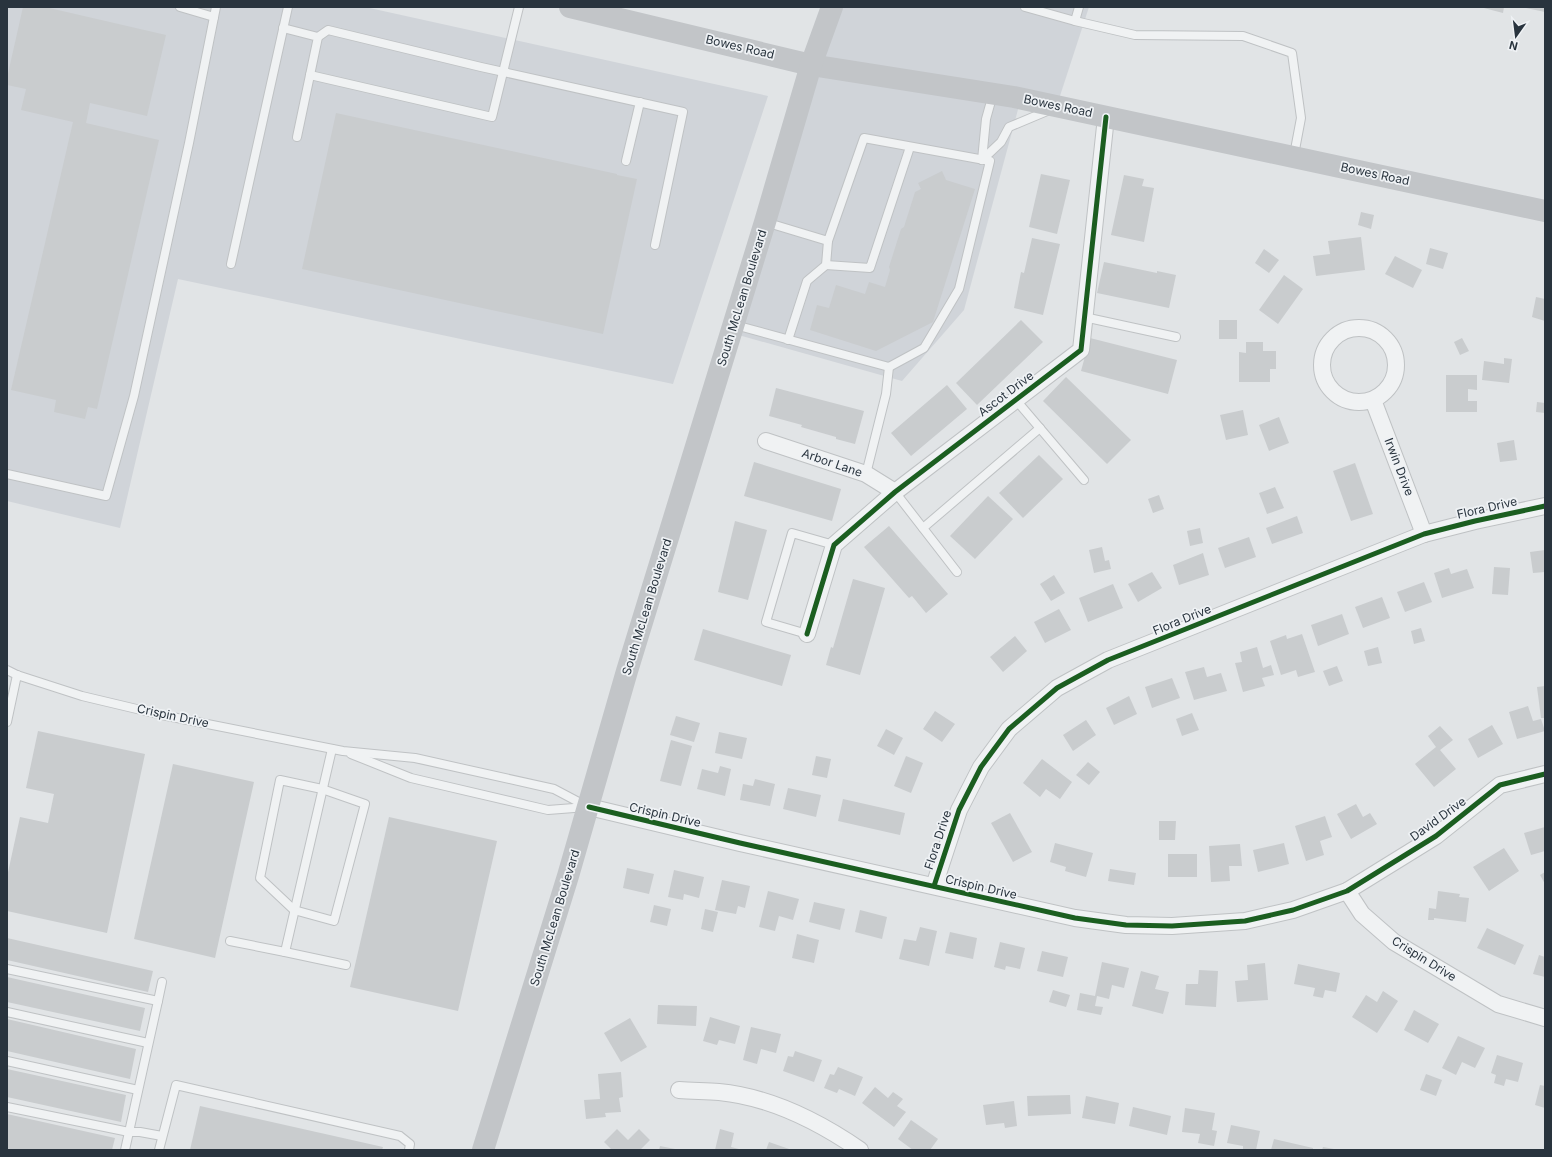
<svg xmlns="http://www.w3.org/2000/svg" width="1552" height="1157" font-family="Inter,sans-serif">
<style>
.built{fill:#d0d4d9}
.building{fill:#c9ccce}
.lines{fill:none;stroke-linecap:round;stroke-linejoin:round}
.service-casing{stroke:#bfc2c4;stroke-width:10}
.minor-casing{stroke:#bfc2c4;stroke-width:18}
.service{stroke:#f0f2f3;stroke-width:8}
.minor{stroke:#f0f2f3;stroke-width:16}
.secondary{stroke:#c2c5c8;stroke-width:22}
.cycleway-casing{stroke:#eff2f5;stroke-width:8}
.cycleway{stroke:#1b5e20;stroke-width:5}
.labels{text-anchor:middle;stroke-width:3.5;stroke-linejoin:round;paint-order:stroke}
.street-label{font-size:12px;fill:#29343e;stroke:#eff2f5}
</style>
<rect width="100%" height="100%" fill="#e1e4e6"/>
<!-- built -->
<g class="built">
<polygon points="7,7 365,7 768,96 673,384 178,279 120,528 7,501"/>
<polygon points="837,7 1089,7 1058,102 820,56"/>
<polygon points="817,66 1020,102 964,310 902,381 735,334"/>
</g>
<!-- building -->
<g class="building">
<polygon points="23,7 45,7 166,35 147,116 90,103 86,123 159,140 97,409 88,407 85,419 54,412 56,400 11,390 73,122 21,110 26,89 7,85 7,78"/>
<polygon points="1480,7 1504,7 1503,13"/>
<polygon points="1526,7 1545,7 1545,12 1526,8"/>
<polygon points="336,113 617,174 617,175 637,179 603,334 302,269"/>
<polygon points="942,171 946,180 975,189 933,322 876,351 810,330 817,305 829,308 836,285 865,294 869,282 885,287 890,270 889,267 901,229 904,227 915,192 921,189 918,183"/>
<polygon points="1041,174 1070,180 1057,234 1029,227"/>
<polygon points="1124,175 1144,179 1142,186 1154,188 1144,242 1111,235"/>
<polygon points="1361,212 1374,215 1371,229 1358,225"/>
<polygon points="1361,237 1365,270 1316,276 1313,256 1330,254 1328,241"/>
<polygon points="1032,238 1060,244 1043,315 1014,308 1021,272 1024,273"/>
<polygon points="1430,248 1448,253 1443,269 1426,264"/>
<polygon points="1264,249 1279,260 1269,273 1255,263"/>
<polygon points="1395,256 1422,270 1413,288 1385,274"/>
<polygon points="1104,262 1157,273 1157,271 1176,275 1169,308 1097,293"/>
<polygon points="1284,275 1303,289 1278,324 1259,310"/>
<polygon points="1536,297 1545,299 1545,321 1532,317"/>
<polygon points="1021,320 1043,342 977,405 956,383"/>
<rect x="1219" y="320" width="18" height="19"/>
<polygon points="1090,338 1177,360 1168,394 1081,371"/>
<polygon points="1462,338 1469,351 1460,355 1454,342"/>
<polygon points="1246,342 1263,342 1263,351 1276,351 1276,369 1270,369 1270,382 1239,382 1239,352 1246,353"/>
<polygon points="1504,358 1512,359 1509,383 1482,380 1484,361 1504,364"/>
<polygon points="1446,375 1477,375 1477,390 1468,389 1468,401 1477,401 1477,412 1446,412"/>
<polygon points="1066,377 1131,440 1107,464 1043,401"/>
<polygon points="947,385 967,409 911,456 891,433"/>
<polygon points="776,388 864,411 855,444 836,439 836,437 801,427 802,425 769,416"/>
<polygon points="1537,402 1545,403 1545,413 1536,412"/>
<polygon points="1243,410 1248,435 1226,440 1220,415"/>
<polygon points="1279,417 1289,443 1269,451 1259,425"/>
<polygon points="1514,440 1517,460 1500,462 1497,443"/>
<polygon points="1039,455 1063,479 1023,518 999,493"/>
<polygon points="754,462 841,489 832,521 744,496"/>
<polygon points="1355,463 1373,514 1351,521 1333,471"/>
<polygon points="1275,487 1284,508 1267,514 1259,493"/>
<polygon points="1159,495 1164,509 1153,513 1148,499"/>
<polygon points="988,496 1013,519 975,559 950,536"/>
<polygon points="1297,516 1303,533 1272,544 1266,528"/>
<polygon points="735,521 767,530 748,600 718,592"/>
<polygon points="889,526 948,594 926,613 912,596 909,598 864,547"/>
<polygon points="1200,528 1203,543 1190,546 1187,531"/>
<polygon points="1249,537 1256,557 1225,568 1218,548"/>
<polygon points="1102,547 1105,561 1109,560 1111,569 1094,573 1089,550"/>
<polygon points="1545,550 1545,572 1533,573 1530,552"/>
<polygon points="1203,553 1209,575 1179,585 1173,565"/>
<polygon points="1494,567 1510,568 1508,595 1492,594"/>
<polygon points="1449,568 1451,574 1467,569 1474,588 1442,598 1434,573"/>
<polygon points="1152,572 1162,588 1138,602 1128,584"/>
<polygon points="1054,575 1065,593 1051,601 1040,584"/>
<polygon points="853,579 885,588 860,675 826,665 831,647 833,648"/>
<polygon points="1424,582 1432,602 1405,612 1397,592"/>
<polygon points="1113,584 1123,608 1088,622 1079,598"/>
<polygon points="1382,597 1390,618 1363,628 1355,607"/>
<polygon points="1059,609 1071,630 1045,643 1034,622"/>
<polygon points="1342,614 1349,634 1318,646 1311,625"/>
<polygon points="1421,628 1425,641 1414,644 1411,631"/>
<polygon points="703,629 791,655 782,686 694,660"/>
<polygon points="1302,634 1315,672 1298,677 1296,670 1281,675 1270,641 1286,635 1287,639"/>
<polygon points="1015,636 1027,651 1003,672 990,657"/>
<polygon points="1257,647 1263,668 1271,665 1274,675 1262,678 1265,686 1243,692 1235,663 1242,662 1240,652"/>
<polygon points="1378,647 1382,663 1368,666 1364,651"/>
<polygon points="1337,666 1343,681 1329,686 1323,671"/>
<polygon points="1204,667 1207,677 1221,673 1227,691 1194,700 1185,672"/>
<polygon points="1172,678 1180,698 1152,708 1145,687"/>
<polygon points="1545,686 1545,718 1541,718 1537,687"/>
<polygon points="1129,696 1137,714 1114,725 1106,708"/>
<polygon points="1528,706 1533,721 1541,719 1545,731 1517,739 1509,712"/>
<polygon points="935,711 955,724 942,742 923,729"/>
<polygon points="1192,713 1199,730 1182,736 1176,719"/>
<polygon points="676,716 700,723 694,742 670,735"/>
<polygon points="1086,720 1096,735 1073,751 1063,735"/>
<polygon points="1492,725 1503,744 1478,758 1468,739"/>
<polygon points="1440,726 1453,740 1440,750 1456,769 1434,787 1415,764 1436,747 1428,736"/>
<polygon points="886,729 903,738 894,755 877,746"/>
<polygon points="38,731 145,754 107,933 7,911 7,877 20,817 48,823 54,794 26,788"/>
<polygon points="719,732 747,738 742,759 715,753"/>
<polygon points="671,740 692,746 681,786 660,781"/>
<polygon points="816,756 831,759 827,778 812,775"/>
<polygon points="906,756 923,763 911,793 894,786"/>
<polygon points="1042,759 1072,782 1060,799 1046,789 1040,797 1023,783"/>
<polygon points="1088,762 1100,772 1089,785 1076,775"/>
<polygon points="173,764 254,782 215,958 134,939"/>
<polygon points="720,766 731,769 725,796 697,789 702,769 718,773"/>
<polygon points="755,779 775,784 770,806 740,800 743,784 753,786"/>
<polygon points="788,788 821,795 816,817 783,809"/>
<polygon points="843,799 905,813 900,835 838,821"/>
<polygon points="1356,804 1363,817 1370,813 1377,824 1351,839 1337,814"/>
<polygon points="1010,813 1032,852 1013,862 991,823"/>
<polygon points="1325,816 1332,837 1320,841 1324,855 1306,861 1295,826"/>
<polygon points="389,817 497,841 458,1011 350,987"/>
<polygon points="1159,821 1176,821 1175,840 1159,840"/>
<polygon points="1545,827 1545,851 1531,855 1524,833"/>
<polygon points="1055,843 1093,853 1086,877 1065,871 1066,867 1050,862"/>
<polygon points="1284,843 1289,864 1258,872 1253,850"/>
<polygon points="1240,844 1242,866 1229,866 1230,881 1211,882 1209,846"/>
<polygon points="1504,848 1519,871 1489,891 1473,867"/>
<rect x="1168" y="854" width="29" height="23"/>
<polygon points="627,868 654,874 649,894 623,888"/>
<polygon points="1110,869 1136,873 1134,885 1108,881"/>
<polygon points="674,870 704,877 699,898 684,894 683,900 668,897"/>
<polygon points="1545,872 1545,884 1540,875"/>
<polygon points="722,880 750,886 745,908 738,906 736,914 715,910"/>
<polygon points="768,891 799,899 793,920 779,916 775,931 759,927"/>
<polygon points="1438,891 1460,894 1459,897 1469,898 1466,922 1434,918 1434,920 1428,920 1429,908 1436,909"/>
<polygon points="814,902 845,909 840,930 809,922"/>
<polygon points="654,905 671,909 667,926 650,922"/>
<polygon points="705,909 718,912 713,932 701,929"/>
<polygon points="860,910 887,917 882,939 855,932"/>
<polygon points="920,927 937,931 929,966 899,959 904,939 916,941"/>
<polygon points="1487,928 1524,945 1515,965 1477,948"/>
<polygon points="950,932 977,938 973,959 945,953"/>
<polygon points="797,934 819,940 814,963 792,958"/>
<polygon points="7,938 153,971 148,992 7,960"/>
<polygon points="1000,942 1025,948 1020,969 1006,966 1005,970 994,967"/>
<polygon points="1042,951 1068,957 1063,977 1037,971"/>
<polygon points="1539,955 1545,957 1545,977 1533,974"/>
<polygon points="1102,962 1129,968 1124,988 1112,985 1109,999 1097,996 1095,1006 1103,1007 1101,1015 1077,1010 1080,993 1095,996"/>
<polygon points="1265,963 1268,1000 1237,1002 1235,981 1248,980 1247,965"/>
<polygon points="1298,964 1340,973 1336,992 1325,990 1323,998 1313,996 1315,988 1294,984"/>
<polygon points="1199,970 1218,971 1216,1007 1185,1005 1186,984 1198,984"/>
<polygon points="1141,971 1159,976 1155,989 1169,992 1163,1014 1132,1006"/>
<polygon points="7,977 145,1008 140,1031 7,1002"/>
<polygon points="1053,990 1070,995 1066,1007 1049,1002"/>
<polygon points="1383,991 1398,1001 1377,1033 1352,1017 1366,995 1377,1002"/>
<polygon points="658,1005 697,1006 696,1026 657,1024"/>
<polygon points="1414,1010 1439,1024 1428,1043 1404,1030"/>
<polygon points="710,1017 740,1026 735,1044 719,1040 717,1045 703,1041"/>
<polygon points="630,1018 647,1047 621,1062 604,1033"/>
<polygon points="7,1019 136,1049 130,1079 7,1051"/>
<polygon points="751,1027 781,1034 776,1053 761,1049 757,1064 743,1060"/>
<polygon points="1458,1036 1485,1048 1475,1068 1462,1062 1456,1075 1442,1068"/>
<polygon points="795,1051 822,1060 814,1082 783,1071 788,1056 793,1057"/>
<polygon points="1497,1055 1523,1063 1518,1082 1506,1079 1504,1086 1494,1083 1496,1075 1491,1073"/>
<polygon points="838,1067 863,1077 855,1096 839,1089 837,1093 824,1088 830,1074 834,1075"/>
<polygon points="7,1069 126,1095 121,1122 7,1097"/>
<polygon points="621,1072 623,1097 619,1098 621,1112 605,1113 606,1117 586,1119 584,1100 600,1099 598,1074"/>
<polygon points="1426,1074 1442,1080 1436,1096 1420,1090"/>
<polygon points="1540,1085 1545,1086 1545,1108 1535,1105"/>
<polygon points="875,1087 888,1098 893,1092 903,1099 897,1106 906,1112 894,1127 862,1103"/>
<polygon points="1070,1095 1071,1114 1028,1116 1027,1096"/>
<polygon points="1086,1096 1119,1103 1115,1124 1082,1118"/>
<polygon points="1014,1101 1017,1126 1005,1128 1004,1123 986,1125 983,1105"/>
<polygon points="200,1106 383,1147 382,1150 190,1150"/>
<polygon points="1133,1107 1171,1116 1167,1135 1129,1126"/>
<polygon points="1185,1108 1215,1113 1212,1130 1217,1131 1214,1146 1198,1143 1200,1134 1182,1132"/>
<polygon points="7,1114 115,1138 112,1150 7,1150"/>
<polygon points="911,1120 938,1139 930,1150 913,1150 898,1139"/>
<polygon points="1231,1125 1260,1131 1256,1150 1243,1150 1243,1146 1227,1143"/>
<polygon points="617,1129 628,1140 639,1129 650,1140 640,1150 612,1150 604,1142"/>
<polygon points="720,1129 734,1133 731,1147 743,1150 715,1150"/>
<polygon points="1274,1139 1313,1148 1313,1150 1271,1150"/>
<polygon points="769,1142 792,1150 766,1150"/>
<polygon points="660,1146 675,1149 675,1150 659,1150"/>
<polygon points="1323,1147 1334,1149 1334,1150 1322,1150"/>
</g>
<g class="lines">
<defs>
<g id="service">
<polyline points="180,7 214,17"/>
<polyline points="1025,7 1075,21"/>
<polyline points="1079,7 1075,21 1135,35 1243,36 1292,53 1301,118 1294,155"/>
<polyline points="283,28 318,37 297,137"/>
<polyline points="318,37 328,30 481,67 683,112 655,245"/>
<polyline points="310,75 492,117 519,7"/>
<polyline points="982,160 1001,142 1009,127 1052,109"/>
<polyline points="982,160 986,119 993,94"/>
<polyline points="626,161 640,102"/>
<polyline points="231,264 288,7"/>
<polyline points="826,265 870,268 910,147"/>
<polyline points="1084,317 1176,337"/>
<polyline points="735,325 889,367 924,348 959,289 990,161 864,138 828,241 765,222"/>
<polyline points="788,340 807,281 826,265 828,241"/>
<polyline points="1016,400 1084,480"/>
<polyline points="7,474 106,496 134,396 189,143 216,7"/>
<polyline points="866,474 886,394 889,367"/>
<polyline points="895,492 957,572"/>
<polyline points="923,528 1040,428"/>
<polyline points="807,634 766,622 792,533 834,545"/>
<polyline points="7,670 17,675 82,696 162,715 343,751 415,758 554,789 588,807"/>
<polyline points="7,722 17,675"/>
<polyline points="351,754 411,778 548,810 587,807"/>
<polygon points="280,780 322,789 365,804 334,921 294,910 260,878"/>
<polyline points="230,941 285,952 332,749"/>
<polyline points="285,952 346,965"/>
<polyline points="7,969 158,1001 129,1132 140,1132 162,1136"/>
<polyline points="158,1001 162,982"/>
<polyline points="7,1012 148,1043"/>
<polyline points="7,1061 138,1090"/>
<polyline points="7,1107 129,1132 125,1150"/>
<polyline points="159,1150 176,1085 400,1136 410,1144 409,1150"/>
</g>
<g id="minor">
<circle cx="1359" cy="365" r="37"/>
<polyline points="1373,400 1424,534"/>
<polyline points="766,441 866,474 895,492"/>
<polyline points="807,634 834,545 895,492 1081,350 1106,117"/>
<polyline points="589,807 740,843 1075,918 1126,925 1172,926 1245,921 1293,910 1347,891 1436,836 1500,785 1545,774"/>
<polyline points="934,886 959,810 981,767 1009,729 1057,688 1108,660 1424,534 1475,521 1545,506"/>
<polyline points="1347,891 1362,914 1394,942 1498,1004 1545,1018"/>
<path d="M 679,1090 C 692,1091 706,1091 719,1092 C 771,1097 818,1121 860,1150"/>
</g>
</defs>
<!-- service casing -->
<use href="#service" class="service-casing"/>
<!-- minor casing -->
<use href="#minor" class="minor-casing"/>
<!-- service -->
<use href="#service" class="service"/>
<!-- minor -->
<use href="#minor" class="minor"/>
<!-- secondary -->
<g class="secondary">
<polyline points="570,7 811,65 1014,97 1545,211"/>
<polyline points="483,1150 568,876 627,671 765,222 811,65 832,7"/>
</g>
<defs>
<g id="cycleway">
<polyline points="807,634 834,545 895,492 1081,350 1106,117"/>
<polyline points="589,807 740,843 1075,918 1126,925 1172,926 1245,921 1293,910 1347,891 1436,836 1500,785 1545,774"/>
<polyline points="934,886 959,810 981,767 1009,729 1057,688 1108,660 1424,534 1475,521 1545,506"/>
</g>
</defs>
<!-- cycleway casing -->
<use href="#cycleway" class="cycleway-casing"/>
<!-- cycleway -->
<use href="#cycleway" class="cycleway"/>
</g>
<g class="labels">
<!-- street labels -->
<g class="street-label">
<text transform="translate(740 47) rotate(13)" y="4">Bowes Road</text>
<text transform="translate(1058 106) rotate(12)" y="4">Bowes Road</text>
<text transform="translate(1375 174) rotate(12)" y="4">Bowes Road</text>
<text transform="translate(742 298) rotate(-73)" y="4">South McLean Boulevard</text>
<text transform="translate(1006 394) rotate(-37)" y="4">Ascot Drive</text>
<text transform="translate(832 463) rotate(19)" y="4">Arbor Lane</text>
<text transform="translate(1399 467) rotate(69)" y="4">Irwin Drive</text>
<text transform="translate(1487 508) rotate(-13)" y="4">Flora Drive</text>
<text transform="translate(647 607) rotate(-73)" y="4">South McLean Boulevard</text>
<text transform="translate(1182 620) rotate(-22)" y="4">Flora Drive</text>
<text transform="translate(173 716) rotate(12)" y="4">Crispin Drive</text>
<text transform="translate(665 815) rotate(13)" y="4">Crispin Drive</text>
<text transform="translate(1438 819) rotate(-36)" y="4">David Drive</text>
<text transform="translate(938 840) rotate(-72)" y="4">Flora Drive</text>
<text transform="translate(981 887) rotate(13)" y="4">Crispin Drive</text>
<text transform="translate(555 918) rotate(-73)" y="4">South McLean Boulevard</text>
<text transform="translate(1424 959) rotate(32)" y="4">Crispin Drive</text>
</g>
</g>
<!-- border -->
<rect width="1552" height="1157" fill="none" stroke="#29343e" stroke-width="16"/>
<!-- north arrow -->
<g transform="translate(1516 36) rotate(194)" stroke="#eff2f5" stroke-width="3" paint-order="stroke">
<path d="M0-3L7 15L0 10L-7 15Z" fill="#29343e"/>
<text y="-6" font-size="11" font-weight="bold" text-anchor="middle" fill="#29343e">N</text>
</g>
</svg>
